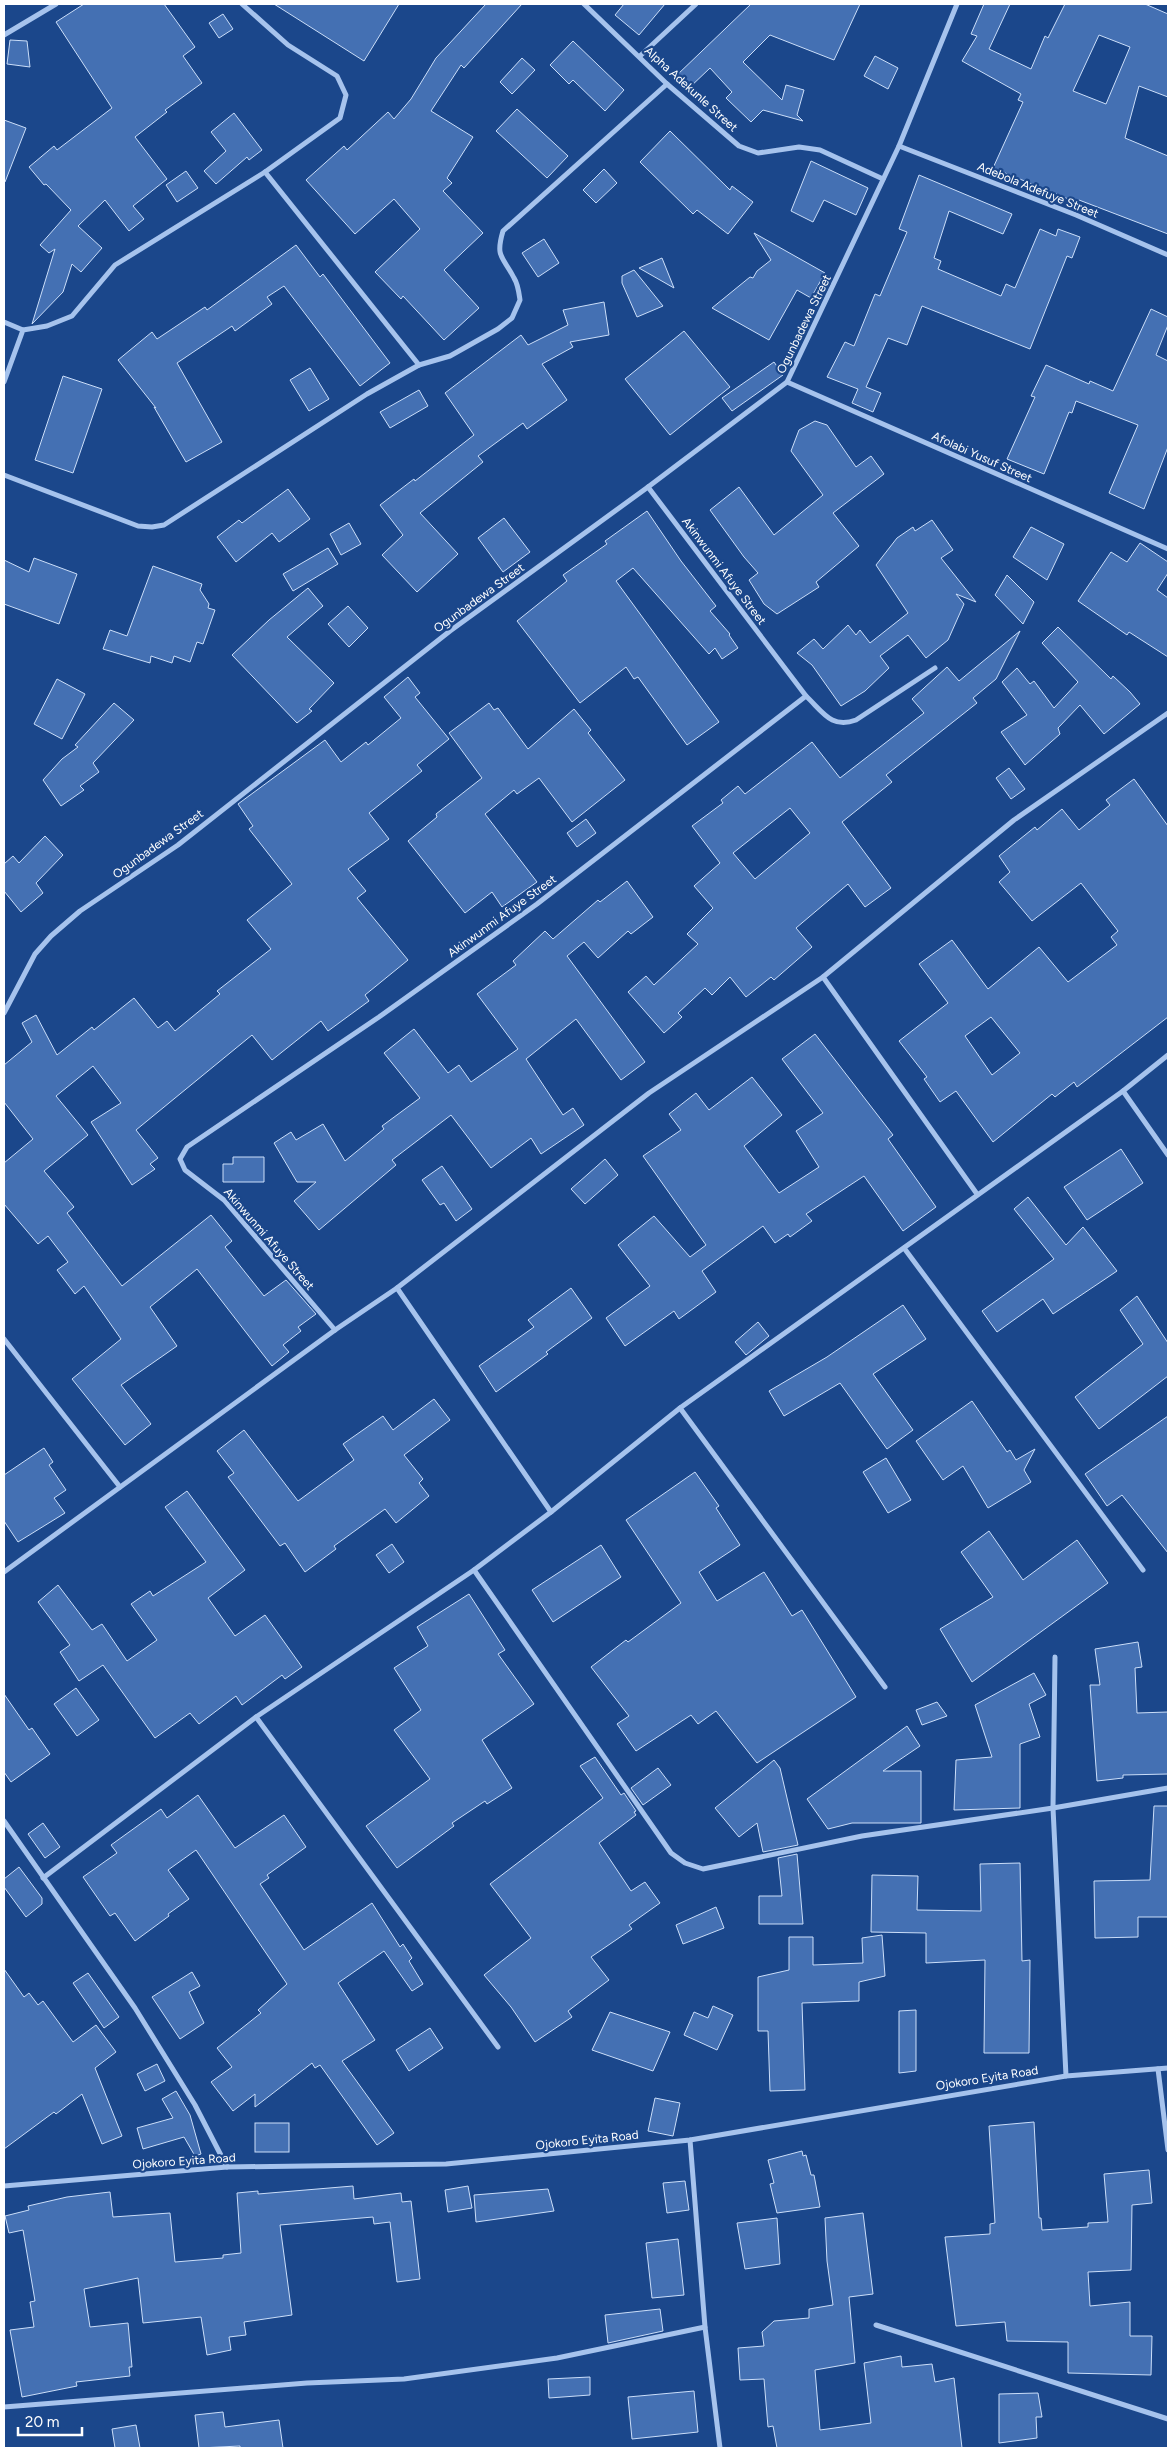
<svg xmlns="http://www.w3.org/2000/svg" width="1172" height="2452" font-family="Figtree,sans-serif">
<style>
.building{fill:#4470b3;stroke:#cbdef9;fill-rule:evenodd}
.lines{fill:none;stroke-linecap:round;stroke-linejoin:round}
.minor{stroke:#a6c3ed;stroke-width:5}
.labels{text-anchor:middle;stroke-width:4.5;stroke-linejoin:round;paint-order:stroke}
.street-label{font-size:12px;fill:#fff;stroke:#1b478b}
</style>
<rect width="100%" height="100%" fill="#1b478b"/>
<!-- building -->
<g class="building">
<polygon points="84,4 164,4 195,47 183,56 202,83 165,110 167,112 135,137 167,179 133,206 144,219 129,231 105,200 78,226 102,248 81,272 72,264 63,292 32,324 55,249 49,253 40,245 71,210 46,184 44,185 29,167 54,146 57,150 112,108 56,22"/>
<polygon points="274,4 399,4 364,61"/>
<polygon points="486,4 522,4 464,68 461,65 431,111 473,137 447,178 452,183 443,191 483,233 444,270 479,308 444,340 403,296 401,299 375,272 420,229 394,199 355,234 306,180 344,146 347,150 388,112 394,119 411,99 436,58"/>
<polygon points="624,4 665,4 639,35 615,15"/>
<polygon points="751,4 860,4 834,60 770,35 743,62 782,100 786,85 804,90 797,115 803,121 763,110 751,122 726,98 732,92 710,68 688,89 676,76"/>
<path d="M 984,4 L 1010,4 L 989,49 L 1031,69 L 1045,36 L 1048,38 L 1065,4 L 1145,4 L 1168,14 L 1168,97 L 1139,86 L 1125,138 L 1168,156 L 1168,234 L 1079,200 L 1078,203 L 993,168 L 1023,102 L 1018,100 L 1021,94 L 962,61 L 977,36 L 971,34 ZM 1099,35 L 1130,47 L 1106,104 L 1073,91 Z"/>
<polygon points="223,14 233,29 219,38 209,23"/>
<polygon points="10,40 27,41 30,67 7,64"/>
<polygon points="573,41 624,90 605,111 573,80 569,84 550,65"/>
<polygon points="875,56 898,68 888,89 864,76"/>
<polygon points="522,58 535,70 512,94 500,82"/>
<polygon points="517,109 568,156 547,178 496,131"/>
<polygon points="234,113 262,150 249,160 247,157 216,184 204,171 226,151 211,132"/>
<polygon points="4,120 26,128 5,182 4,182"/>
<polygon points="670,131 730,190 732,186 753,202 728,234 697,210 693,214 640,162"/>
<polygon points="811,161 868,188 856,215 824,200 813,222 791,211"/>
<polygon points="604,169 617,183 596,203 583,190"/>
<polygon points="186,171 198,188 177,202 166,185"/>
<polygon points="919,175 1012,214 1003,234 949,211 934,258 941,261 938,269 1001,296 1006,284 1015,288 1040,229 1056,236 1058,229 1080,237 1072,258 1067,256 1030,349 922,306 907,345 888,338 866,387 881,393 873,412 852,403 858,389 827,377 845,342 854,346 875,294 880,296 907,232 899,229"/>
<polygon points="754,233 825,273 811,298 797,290 769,340 712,308 750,277 753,278 757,271 771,260"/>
<polygon points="544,239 559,263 538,277 522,253"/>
<polygon points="296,245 320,277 323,274 390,363 360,386 284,286 267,297 272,304 235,331 232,326 177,363 222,442 186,462 154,407 156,408 118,360 152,332 157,339 205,307 207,310"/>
<polygon points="662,258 674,288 639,268"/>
<polygon points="634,270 663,306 637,317 622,283 622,276"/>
<polygon points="604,302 609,335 570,342 573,347 542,364 567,400 527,429 523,423 478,456 483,462 420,513 458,554 417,592 382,555 403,535 380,505 414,479 415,481 474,435 445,393 521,335 528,345 568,325 563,310"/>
<polygon points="1151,309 1168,317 1168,325 1156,355 1168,361 1168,447 1144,509 1109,493 1138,425 1076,401 1072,413 1069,412 1044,474 1007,459 1035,397 1031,396 1046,365 1089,384 1090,381 1113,391"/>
<polygon points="684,331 730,387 670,435 625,379"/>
<polygon points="774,362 783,375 732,411 722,398"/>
<polygon points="310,368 329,399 309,411 290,380"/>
<polygon points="63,376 102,389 73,473 35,460"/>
<polygon points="419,390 428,406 390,428 380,412"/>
<polygon points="815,421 827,425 856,467 871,456 884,474 833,513 859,546 816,582 819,587 777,614 764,604 749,580 758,573 744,557 710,510 739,487 774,535 823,495 791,451 799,430"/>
<polygon points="288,489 310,519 279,542 272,533 236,562 217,537 239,520 242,523"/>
<polygon points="647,511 681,561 716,606 710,611 730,634 729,635 738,648 722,659 715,648 709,654 633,568 616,581 719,722 687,745 638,677 634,679 626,667 580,703 517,621 567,581 563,575 607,544 605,541"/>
<polygon points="504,518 530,552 503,572 478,538"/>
<polygon points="932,520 953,550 941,558 976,602 956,594 964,604 948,640 926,658 908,635 880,656 889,668 865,691 841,706 812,665 797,653 814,639 823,649 848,625 856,635 860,630 870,643 908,613 876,565 897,538 913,527 915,531"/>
<polygon points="349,523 361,544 341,555 330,534"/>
<polygon points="1031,527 1064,544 1047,580 1013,557"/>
<polygon points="1140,543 1168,562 1168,573 1157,590 1168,598 1168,657 1129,632 1127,635 1078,601 1111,552 1127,562"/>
<polygon points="328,548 338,564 293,591 283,574"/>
<polygon points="34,558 77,574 59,624 4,604 4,560 29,572"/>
<polygon points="153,566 202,584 200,590 209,604 208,608 215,610 203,644 197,642 190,662 174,656 172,663 151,656 150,663 103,649 110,630 127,636"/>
<polygon points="1007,575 1034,602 1023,624 995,595"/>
<polygon points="308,588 323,606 287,637 334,683 309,709 312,711 297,723 232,655 269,620"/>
<polygon points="348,606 368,628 349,647 328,624"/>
<polygon points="1058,627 1111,679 1113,676 1130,692 1140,704 1104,734 1080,705 1058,728 1060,734 1025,765 1001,732 1027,715 1002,682 1017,668 1030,684 1034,681 1054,708 1078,682 1042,643"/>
<path d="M 1020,631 L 996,679 L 973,698 L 977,703 L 886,775 L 892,782 L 842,822 L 891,888 L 865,907 L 848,884 L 796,928 L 812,947 L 774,980 L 771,977 L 746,997 L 730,977 L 712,995 L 705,988 L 678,1013 L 682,1017 L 664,1033 L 628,992 L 646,976 L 654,985 L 698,944 L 687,934 L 713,908 L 694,886 L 720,863 L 692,826 L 723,803 L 721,800 L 738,786 L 745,794 L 812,742 L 840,778 L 924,713 L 912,699 L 947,667 L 959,681 ZM 790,808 L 810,833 L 755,879 L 733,853 Z"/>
<polygon points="408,677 420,693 415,697 449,739 417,765 422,771 369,813 389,839 348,869 366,891 357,898 408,960 365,995 369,1001 328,1031 321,1021 272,1060 252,1035 136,1130 158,1158 150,1164 155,1169 132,1185 91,1122 121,1103 93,1066 56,1096 88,1135 44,1171 74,1207 67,1213 122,1286 211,1215 232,1241 225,1247 264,1296 286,1280 316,1314 298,1327 301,1331 283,1345 289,1352 272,1366 197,1269 150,1307 177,1346 121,1385 151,1424 125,1445 72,1379 121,1339 84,1286 75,1294 57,1270 68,1262 48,1236 38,1244 4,1204 4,1163 33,1139 4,1102 4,1065 32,1042 22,1023 36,1015 57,1055 92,1027 94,1030 134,998 158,1028 167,1021 175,1031 220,994 217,991 271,949 247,920 292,884 249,829 253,826 238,804 325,740 341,762 366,742 368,745 401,718 384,697"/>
<polygon points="57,679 85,694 62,739 34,724"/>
<polygon points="114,703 134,720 93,763 99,772 80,786 84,790 61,806 43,780 62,759 78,747 75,745"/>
<polygon points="489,703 494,710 498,708 528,749 574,709 591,730 588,733 625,780 572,822 539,778 517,794 514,790 485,814 537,882 502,907 492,892 465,913 408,841 437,817 436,814 482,778 449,733"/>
<polygon points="1009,768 1025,789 1011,799 996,778"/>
<path d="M 1134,779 L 1168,826 L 1168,1017 L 1077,1087 L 1074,1082 L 1055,1097 L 1052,1094 L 993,1142 L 956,1091 L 940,1102 L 924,1079 L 927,1077 L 899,1041 L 948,1003 L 919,964 L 952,940 L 988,989 L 1039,947 L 1068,982 L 1117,945 L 1111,937 L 1118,931 L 1081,883 L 1032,921 L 999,882 L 1010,872 L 999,856 L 1035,827 L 1037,830 L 1062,809 L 1079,830 L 1110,805 L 1106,800 ZM 991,1017 L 1020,1053 L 992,1075 L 965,1036 Z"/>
<polygon points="586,819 596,833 577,847 567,833"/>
<polygon points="45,836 63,855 36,883 43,893 21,912 4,891 4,864 13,856 19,863"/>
<polygon points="627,881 653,917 631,934 628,931 598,958 584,942 567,956 645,1062 621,1080 576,1019 526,1059 563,1115 573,1108 584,1125 541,1154 531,1138 491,1168 451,1115 392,1160 396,1165 319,1230 294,1201 316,1182 297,1182 274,1143 291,1132 296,1140 323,1124 345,1161 384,1129 382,1126 420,1098 384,1053 414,1029 448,1073 459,1065 471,1082 518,1049 477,994 516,965 513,961 545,931 553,939 598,900 600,902"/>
<polygon points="815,1034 893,1135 888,1139 936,1207 903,1231 864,1176 806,1214 812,1221 790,1237 788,1234 775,1243 763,1226 702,1271 716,1292 679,1319 674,1311 625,1346 606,1318 650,1286 618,1245 654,1216 690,1257 706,1245 643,1156 681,1130 669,1114 696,1093 709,1110 752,1077 782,1115 744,1146 779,1193 819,1167 796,1131 823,1113 782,1059"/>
<polygon points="1121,1149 1143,1183 1087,1220 1064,1187"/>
<polygon points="233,1157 264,1157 264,1182 223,1182 223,1164 233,1164"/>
<polygon points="605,1159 618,1175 585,1204 571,1189"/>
<polygon points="442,1166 472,1209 456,1221 444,1203 440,1205 422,1180"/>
<polygon points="1028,1197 1066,1245 1083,1227 1117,1271 1053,1314 1043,1299 997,1332 982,1311 1054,1259 1014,1209"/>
<polygon points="571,1288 592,1318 546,1352 548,1354 496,1392 479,1366 534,1327 528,1320"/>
<polygon points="1137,1296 1168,1343 1168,1376 1099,1429 1075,1397 1143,1344 1120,1310"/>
<polygon points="903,1305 926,1339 873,1374 913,1430 887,1449 840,1383 784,1416 769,1391 827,1357"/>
<polygon points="758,1322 769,1336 746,1355 735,1342"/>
<polygon points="434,1399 450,1420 404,1455 423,1479 419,1483 429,1496 396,1523 385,1509 334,1546 336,1549 305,1572 285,1543 280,1546 228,1477 234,1473 217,1451 244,1430 298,1501 354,1460 343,1444 383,1416 393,1430"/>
<polygon points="972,1401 1007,1452 1010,1450 1016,1460 1035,1449 1024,1470 1031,1482 988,1508 963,1466 943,1480 916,1441"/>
<polygon points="1168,1416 1168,1553 1122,1495 1107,1506 1085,1474"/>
<polygon points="44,1448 53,1462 49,1465 66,1490 54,1498 65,1513 18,1542 4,1521 4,1475"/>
<polygon points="886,1458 911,1500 888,1513 863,1472"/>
<polygon points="695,1472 719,1506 716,1508 740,1545 699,1572 717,1601 764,1572 792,1616 802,1610 856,1697 757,1763 716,1711 698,1724 691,1715 636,1751 617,1724 629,1716 591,1667 626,1640 628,1642 681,1603 626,1520"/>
<polygon points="187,1491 245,1570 208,1598 235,1636 265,1615 302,1667 285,1679 282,1675 242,1705 236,1696 199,1724 190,1713 155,1738 103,1665 79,1681 60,1652 70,1645 38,1602 58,1585 92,1630 102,1624 127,1661 157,1640 131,1604 150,1591 153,1596 206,1562 165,1507"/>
<polygon points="989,1531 1023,1580 1077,1540 1108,1583 972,1682 940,1629 993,1597 961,1552"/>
<polygon points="392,1544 404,1562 389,1573 376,1555"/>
<polygon points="601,1545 621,1577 553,1622 532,1590"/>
<polygon points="469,1594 505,1650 498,1654 534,1704 482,1740 512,1788 487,1804 485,1801 452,1823 454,1826 397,1868 366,1826 430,1779 394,1730 421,1710 394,1668 428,1646 417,1627"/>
<polygon points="1138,1642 1142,1667 1135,1668 1137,1713 1168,1712 1168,1774 1123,1775 1123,1778 1097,1781 1090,1685 1100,1685 1095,1649"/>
<polygon points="1034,1673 1046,1695 1029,1704 1040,1737 1020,1744 1020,1808 954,1810 956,1760 992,1757 975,1705"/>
<polygon points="76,1688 99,1720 77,1736 54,1704"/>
<polygon points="4,1694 29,1730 32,1728 50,1754 11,1782 4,1772"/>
<polygon points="937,1702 947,1716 922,1725 916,1710"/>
<polygon points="907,1726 920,1746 883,1771 921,1771 921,1823 852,1823 828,1829 807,1799"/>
<polygon points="595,1757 621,1795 624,1793 636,1811 634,1812 636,1815 599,1843 631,1891 645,1882 660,1903 629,1925 632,1929 591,1957 609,1980 568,2011 572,2017 535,2042 511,2007 484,1975 531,1938 490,1884 603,1798 580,1766"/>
<polygon points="774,1760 780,1768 798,1845 763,1852 757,1823 739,1837 715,1808"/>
<polygon points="658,1768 671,1785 643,1805 631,1788"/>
<polygon points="198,1795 235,1848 284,1815 306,1847 267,1875 269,1878 260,1884 304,1950 372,1903 400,1947 403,1944 412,1958 409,1961 423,1984 412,1991 384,1951 338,1983 375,2040 342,2061 394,2133 377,2145 320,2065 315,2068 312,2063 255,2107 255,2094 233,2111 211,2082 232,2067 217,2048 261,2013 258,2010 287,1984 196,1850 168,1870 189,1899 168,1914 169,1916 135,1941 115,1913 110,1916 83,1877 117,1853 111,1845 161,1809 167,1818"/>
<polygon points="1154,1806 1168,1806 1168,1917 1138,1917 1138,1937 1095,1938 1094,1881 1150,1880"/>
<polygon points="43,1823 60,1847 45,1858 28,1834"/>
<polygon points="797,1854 803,1924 759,1924 759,1896 782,1896 778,1858"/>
<polygon points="1020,1863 1022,1961 1030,1960 1029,2053 984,2053 985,1960 926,1963 926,1933 871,1932 872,1875 918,1876 917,1910 981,1911 980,1864"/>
<polygon points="19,1867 42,1898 42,1904 26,1917 4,1887 4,1879"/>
<polygon points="716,1907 724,1928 683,1944 676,1925"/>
<polygon points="882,1935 885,1976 859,1982 859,2001 802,2003 805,2090 770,2091 768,2031 758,2031 758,1977 789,1970 789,1937 813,1937 813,1965 863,1963 862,1938"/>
<polygon points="4,1969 24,1997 29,1993 38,2005 43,2001 73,2042 96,2025 116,2052 95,2068 122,2136 102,2144 82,2094 56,2114 54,2112 4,2149"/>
<polygon points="192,1972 200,1986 189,1992 204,2023 180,2039 152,1997"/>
<polygon points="88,1973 119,2017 104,2028 73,1983"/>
<polygon points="713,2006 733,2015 717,2050 684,2035 694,2012 708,2018"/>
<polygon points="916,2010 916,2071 899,2073 899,2011"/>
<polygon points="610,2012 670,2032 653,2071 592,2050"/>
<polygon points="430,2028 443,2048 409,2071 396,2050"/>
<polygon points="157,2064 165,2081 145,2091 137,2074"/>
<polygon points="176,2091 190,2115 201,2154 195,2156 184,2137 143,2149 137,2128 173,2118 162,2099"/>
<polygon points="655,2098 680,2103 673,2136 648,2131"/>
<polygon points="1034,2122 1039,2218 1041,2218 1042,2230 1088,2227 1088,2223 1108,2222 1104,2174 1149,2170 1152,2203 1132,2205 1131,2270 1088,2272 1090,2306 1130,2302 1130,2336 1152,2336 1151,2375 1068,2373 1068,2342 1007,2341 1005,2322 956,2326 945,2237 990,2234 990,2224 995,2223 989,2126"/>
<rect x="255" y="2123" width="34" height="29"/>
<polygon points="802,2151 803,2156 806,2155 811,2175 814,2175 820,2207 777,2213 770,2184 774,2183 768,2160"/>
<polygon points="685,2181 689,2210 667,2213 663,2183"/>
<polygon points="353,2186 354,2199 401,2193 402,2202 411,2201 420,2279 397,2282 390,2222 374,2224 373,2217 280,2225 292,2315 244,2322 246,2335 229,2337 231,2350 207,2355 201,2317 143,2323 138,2278 84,2289 90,2327 128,2323 132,2367 129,2367 130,2376 76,2382 77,2386 22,2397 10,2330 34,2327 30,2302 35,2301 23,2230 9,2233 5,2216 29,2210 28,2206 67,2197 110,2192 113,2217 170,2213 175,2262 223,2258 223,2255 241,2253 237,2193 258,2191 258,2194"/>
<polygon points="468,2186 472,2208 448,2212 445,2190"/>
<polygon points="548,2189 554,2211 476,2222 474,2195"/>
<polygon points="863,2213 873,2294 849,2297 855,2363 815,2370 820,2430 871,2423 864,2363 901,2356 902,2367 932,2364 935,2382 954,2378 962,2448 777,2448 773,2426 768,2427 764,2379 740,2380 738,2348 764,2346 762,2332 774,2321 809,2318 809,2309 833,2305 827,2261 825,2218"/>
<polygon points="777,2218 780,2264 745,2269 737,2223"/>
<polygon points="678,2239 684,2295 652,2298 646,2243"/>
<polygon points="660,2309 663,2331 608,2343 605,2315"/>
<polygon points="590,2377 590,2395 549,2398 548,2379"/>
<polygon points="694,2391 698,2432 632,2439 628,2397"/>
<polygon points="1038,2393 1042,2417 1036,2417 1037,2438 999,2443 999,2394"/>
<polygon points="223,2412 225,2427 279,2420 283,2448 240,2448 240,2446 199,2448 195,2415"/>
<polygon points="136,2425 140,2448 115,2448 112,2429"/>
</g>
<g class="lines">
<!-- minor -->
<g class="minor">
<polyline points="584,4 667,84 739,146 758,153 799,147 820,150 883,179"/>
<polyline points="4,35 56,4"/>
<polyline points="640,56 696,4"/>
<polyline points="899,146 1076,215 1168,255"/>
<polyline points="265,172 419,365"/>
<polyline points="4,322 23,330"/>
<polyline points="4,382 23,330 47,326 72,316 115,265 265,172 340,118 346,95 337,76 288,45 242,4"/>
<polyline points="787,382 1168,549"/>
<path d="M 4,475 L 138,526 L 152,527 L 164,525 L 367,394 L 419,365 L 450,356 L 498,329 L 512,318 L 520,300 C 519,293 518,284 514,278 C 503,256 495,258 503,231 L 667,84"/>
<path d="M 806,696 C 823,712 831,729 856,720 L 935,668"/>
<polyline points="823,977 977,1194"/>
<polyline points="4,1013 35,954 51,936 80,911 178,845 450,631 648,487 787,382 899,146 957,4"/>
<polyline points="1123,1091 1168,1155"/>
<polyline points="904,1248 1143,1570"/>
<polyline points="397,1288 551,1512"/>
<polyline points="335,1330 224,1200 185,1170 180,1159 187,1147 379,1017 537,904 806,696 648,487"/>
<polyline points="4,1339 120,1487"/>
<polyline points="680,1408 885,1687"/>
<polyline points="474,1570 671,1853 685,1863 703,1869 862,1836 1053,1808 1168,1788"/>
<polyline points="4,1572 335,1330 397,1288 649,1093 823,977 1014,820 1168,713"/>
<polyline points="1055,1657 1053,1808 1066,2076"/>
<polyline points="256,1717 498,2047"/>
<polyline points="4,1821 135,2008 195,2105 227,2167"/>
<polyline points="43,1878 256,1717 474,1570 551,1512 680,1408 1123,1091 1168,1055"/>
<polyline points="1158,2069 1168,2150"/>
<polyline points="690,2140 705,2327 720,2448"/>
<polyline points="4,2186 227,2167 446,2164 690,2140 1066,2076 1168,2068"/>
<polyline points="876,2325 1168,2419"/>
<polyline points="4,2407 307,2383 404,2379 557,2358 705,2327"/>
</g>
</g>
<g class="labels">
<!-- street labels -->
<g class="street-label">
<text transform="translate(691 89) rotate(42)" y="4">Alpha Adekunle Street</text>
<text transform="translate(1038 190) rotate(22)" y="4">Adebola Adefuye Street</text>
<text transform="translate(804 324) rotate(-64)" y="4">Ogunbadewa Street</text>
<text transform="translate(982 457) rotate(24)" y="4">Afolabi Yusuf Street</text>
<text transform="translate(724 571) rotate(53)" y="4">Akinwunmi Afuye Street</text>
<text transform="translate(479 598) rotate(-36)" y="4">Ogunbadewa Street</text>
<text transform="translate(158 844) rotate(-36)" y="4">Ogunbadewa Street</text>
<text transform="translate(502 916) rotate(-36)" y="4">Akinwunmi Afuye Street</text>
<text transform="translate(269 1239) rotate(49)" y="4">Akinwunmi Afuye Street</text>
<text transform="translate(987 2078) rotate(-9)" y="4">Ojokoro Eyita Road</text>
<text transform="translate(587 2140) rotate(-6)" y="4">Ojokoro Eyita Road</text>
<text transform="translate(184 2161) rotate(-4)" y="4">Ojokoro Eyita Road</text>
</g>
</g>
<!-- border -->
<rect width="1172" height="2452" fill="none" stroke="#ffffff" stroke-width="10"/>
<!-- scale -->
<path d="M18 2427v8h64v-8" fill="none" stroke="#ffffff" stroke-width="2.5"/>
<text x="25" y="2427" font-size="15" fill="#ffffff" stroke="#1b478b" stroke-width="4" paint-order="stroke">20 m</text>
</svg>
